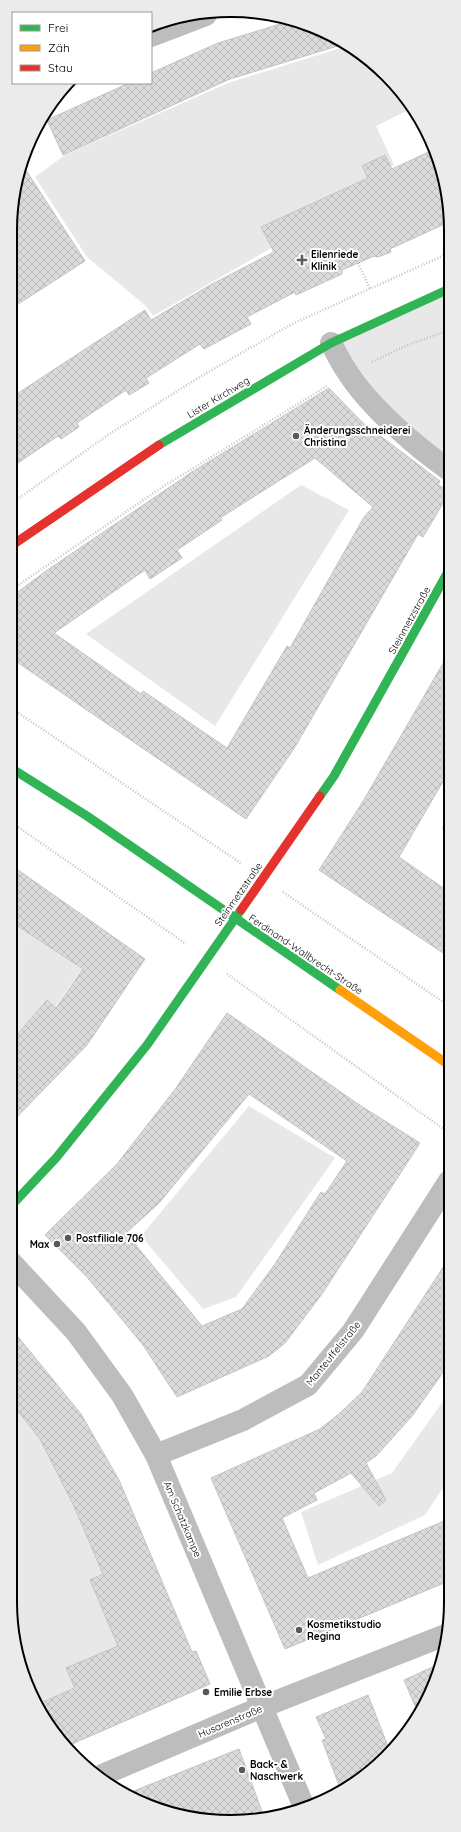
<svg xmlns="http://www.w3.org/2000/svg" width="461" height="1832" font-family="Quicksand,sans-serif">
<style>
.green{fill:#e8e8e8}
.building{fill:url(#building-cross-hatch);stroke:#c3c3c3;fill-rule:evenodd}
.lines{fill:none;stroke-linecap:round;stroke-linejoin:round}
.path{stroke:#c2c2c2;stroke-width:2.5;stroke-dasharray:1 2;stroke-linecap:butt}
.street{stroke:#bdbdbd;stroke-width:22}
.fast{stroke:#30b455;stroke-width:9}
.slow{stroke:#ff9f0a;stroke-width:9}
.jam{stroke:#e5322d;stroke-width:9}
.poi-dot{fill:#595959;stroke:#fff;stroke-width:1.5}
.labels{text-anchor:middle;stroke-width:4;stroke-linejoin:round;paint-order:stroke}
.poi-label{font-size:10px;font-weight:bold;fill:#000;stroke:#fff;text-anchor:start}
.street-label{font-size:10px;fill:#000;stroke:#fff}
.rim{fill:none;stroke:#000;stroke-width:2}
</style>
<defs>
<pattern id="building-cross-hatch" width="8" height="8" patternUnits="userSpaceOnUse"><rect width="8" height="8" fill="#dbdbdb"/><path d="M0 0l8 8M0 8l8-8" fill="none" stroke="#bababa"/></pattern>
</defs>
<rect width="100%" height="100%" fill="#fff"/>
<!-- green -->
<g class="green">
<polygon points="347,46 387,75 411,109 376,126 394,165 264,228 273,247 153,316 145,305 87,257 35,177 65,155 228,83"/>
<polygon points="449,289 449,470 331,343"/>
<polygon points="301,485 349,510 215,726 86,634"/>
<polygon points="449,817 449,834 441,828"/>
<polygon points="11,923 82,969 55,1007 47,1000 11,1039"/>
<polygon points="249,1106 335,1158 236,1297 203,1309 141,1236"/>
<polygon points="449,1393 449,1479 425,1515 318,1565 301,1512 392,1473"/>
<polygon points="10,1401 40,1439 73,1504 103,1574 90,1580 104,1611 151,1656 66,1668 75,1688 38,1704 27,1686 10,1601"/>
</g>
<!-- building -->
<g class="building">
<polygon points="290,21 328,33 344,44 230,79 63,155 47,120 129,83 151,83 151,73 218,43"/>
<polygon points="433,150 449,202 449,222 390,249 391,252 378,257 374,256 342,270 342,274 296,295 295,292 247,317 251,324 204,349 200,344 146,378 149,383 129,395 126,390 77,423 79,427 61,439 58,436 12,467 12,397 145,310 151,320 212,284 274,252 261,227 368,178 362,166 385,155 392,169"/>
<polygon points="24,167 85,261 12,308 12,201"/>
<path d="M 329,388 L 362,422 L 440,481 L 438,485 L 449,491 L 449,493 L 423,537 L 418,534 L 295,747 L 246,819 L 11,658 L 11,597 L 46,571 L 192,472 ZM 315,458 L 373,507 L 364,517 L 290,648 L 287,646 L 227,748 L 143,691 L 141,694 L 54,633 L 145,570 L 150,579 L 182,558 L 177,550 L 222,520 L 220,518 Z"/>
<polygon points="449,653 449,771 399,857 449,892 449,957 319,870 362,803"/>
<polygon points="11,865 145,959 87,1045 11,1123 11,1041 47,1000 56,1008 83,969 11,922"/>
<path d="M 227,1013 L 361,1106 L 420,1143 L 322,1294 L 285,1343 L 269,1356 L 177,1397 L 143,1345 L 87,1277 L 45,1235 L 117,1164 L 176,1088 ZM 249,1094 L 347,1161 L 325,1194 L 321,1192 L 275,1264 L 242,1309 L 202,1326 L 126,1233 L 159,1203 Z"/>
<polygon points="449,1258 449,1364 412,1416 376,1456 366,1463 386,1500 379,1506 351,1473 314,1493 317,1500 282,1518 308,1578 449,1519 449,1581 285,1649 211,1478 320,1429 340,1413 362,1392"/>
<polygon points="10,1327 81,1414 119,1480 192,1652 196,1651 210,1684 65,1747 38,1704 75,1688 66,1668 118,1646 90,1580 103,1574 73,1504 40,1439 10,1401"/>
<polygon points="437,1665 422,1712 419,1715 404,1680"/>
<polygon points="368,1695 389,1749 365,1776 340,1788 322,1740 326,1739 316,1717"/>
<polygon points="239,1749 264,1817 216,1822 133,1799 126,1794"/>
</g>
<g class="lines">
<!-- path -->
<g class="path">
<polyline points="358,263 370,289"/>
<polyline points="372,362 405,346 449,330"/>
<polyline points="12,503 108,435 198,378 292,324 449,253"/>
<polyline points="11,590 161,488 327,386"/>
<polyline points="11,708 242,864"/>
<polyline points="11,822 186,944"/>
<polyline points="283,892 449,1006"/>
<polyline points="227,974 449,1133"/>
</g>
<!-- street -->
<g class="street">
<polyline points="151,36 206,15"/>
<path d="M 331,343 C 336,353 341,363 348,373 C 370,407 415,446 449,470"/>
<polyline points="10,1261 76,1332 122,1395 156,1455 304,1807"/>
<polyline points="156,1455 243,1420 308,1385 353,1331 449,1181"/>
<polyline points="102,1775 262,1707 448,1634"/>
</g>
<!-- fast -->
<g class="fast">
<polyline points="159,445 331,343 449,289"/>
<polyline points="11,768 87,816 340,990"/>
<polyline points="320,796 334,776 449,570"/>
<polyline points="11,1206 56,1158 147,1045 241,910"/>
</g>
<!-- slow -->
<polyline class="slow" points="340,990 449,1065"/>
<!-- jam -->
<g class="jam">
<polyline points="11,546 159,445"/>
<polyline points="241,910 320,796"/>
</g>
</g>
<!-- markers -->
<g class="poi-dot">
<path d="M300 254h4v4h4v4h-4v4h-4v-4h-4v-4h4z"/>
<circle cx="296" cy="436" r="4"/>
<circle cx="68" cy="1238" r="4"/>
<circle cx="57" cy="1244" r="4"/>
<circle cx="299" cy="1630" r="4"/>
<circle cx="206" cy="1692" r="4"/>
<circle cx="242" cy="1770" r="4"/>
</g>
<g class="labels">
<!-- poi labels -->
<g class="poi-label">
<text x="311" y="258">Eilenriede<tspan x="311" dy="12">Klinik</tspan></text>
<text x="304" y="434">Änderungsschneiderei<tspan x="304" dy="12">Christina</tspan></text>
<text x="76" y="1242">Postfiliale 706</text>
<text x="49" y="1248" text-anchor="end">Max</text>
<text x="307" y="1628">Kosmetikstudio<tspan x="307" dy="12">Regina</tspan></text>
<text x="214" y="1696">Emilie Erbse</text>
<text x="250" y="1768">Back- &amp;<tspan x="250" dy="12">Naschwerk</tspan></text>
</g>
<!-- street labels -->
<g class="street-label">
<text transform="translate(218 397) rotate(-31)" y="4">Lister Kirchweg</text>
<text transform="translate(409 620) rotate(-61)" y="4">Steinmetzstraße</text>
<text transform="translate(238 894) rotate(-55)" y="4">Steinmetzstraße</text>
<text transform="translate(306 954) rotate(34)" y="4">Ferdinand-Wallbrecht-Straße</text>
<text transform="translate(333 1353) rotate(-51)" y="4">Manteuffelstraße</text>
<text transform="translate(183 1519) rotate(67)" y="4">Am Schatzkampe</text>
<text transform="translate(230 1721) rotate(-23)" y="4">Husarenstraße</text>
</g>
</g>
<!-- crop -->
<path d="M0 0H461V1832H0ZM230 17H231A213 213 0 0 1 444 230V1602A213 213 0 0 1 231 1815H230A213 213 0 0 1 17 1602V230A213 213 0 0 1 230 17Z" fill="#ebebeb" fill-rule="evenodd"/>
<path class="rim" d="M230 17H231A213 213 0 0 1 444 230V1602A213 213 0 0 1 231 1815H230A213 213 0 0 1 17 1602V230A213 213 0 0 1 230 17Z"/>
<!-- legend -->
<rect x="12" y="12" width="140" height="72" fill="#ffffff" stroke="#999999"/>
<rect x="20" y="25" width="20" height="6" fill="#30b455" stroke="#999999"/>
<text x="48" y="32" font-size="12" fill="#000000">Frei</text>
<rect x="20" y="45" width="20" height="6" fill="#ff9f0a" stroke="#999999"/>
<text x="48" y="52" font-size="12" fill="#000000">Zäh</text>
<rect x="20" y="65" width="20" height="6" fill="#e5322d" stroke="#999999"/>
<text x="48" y="72" font-size="12" fill="#000000">Stau</text>
</svg>
